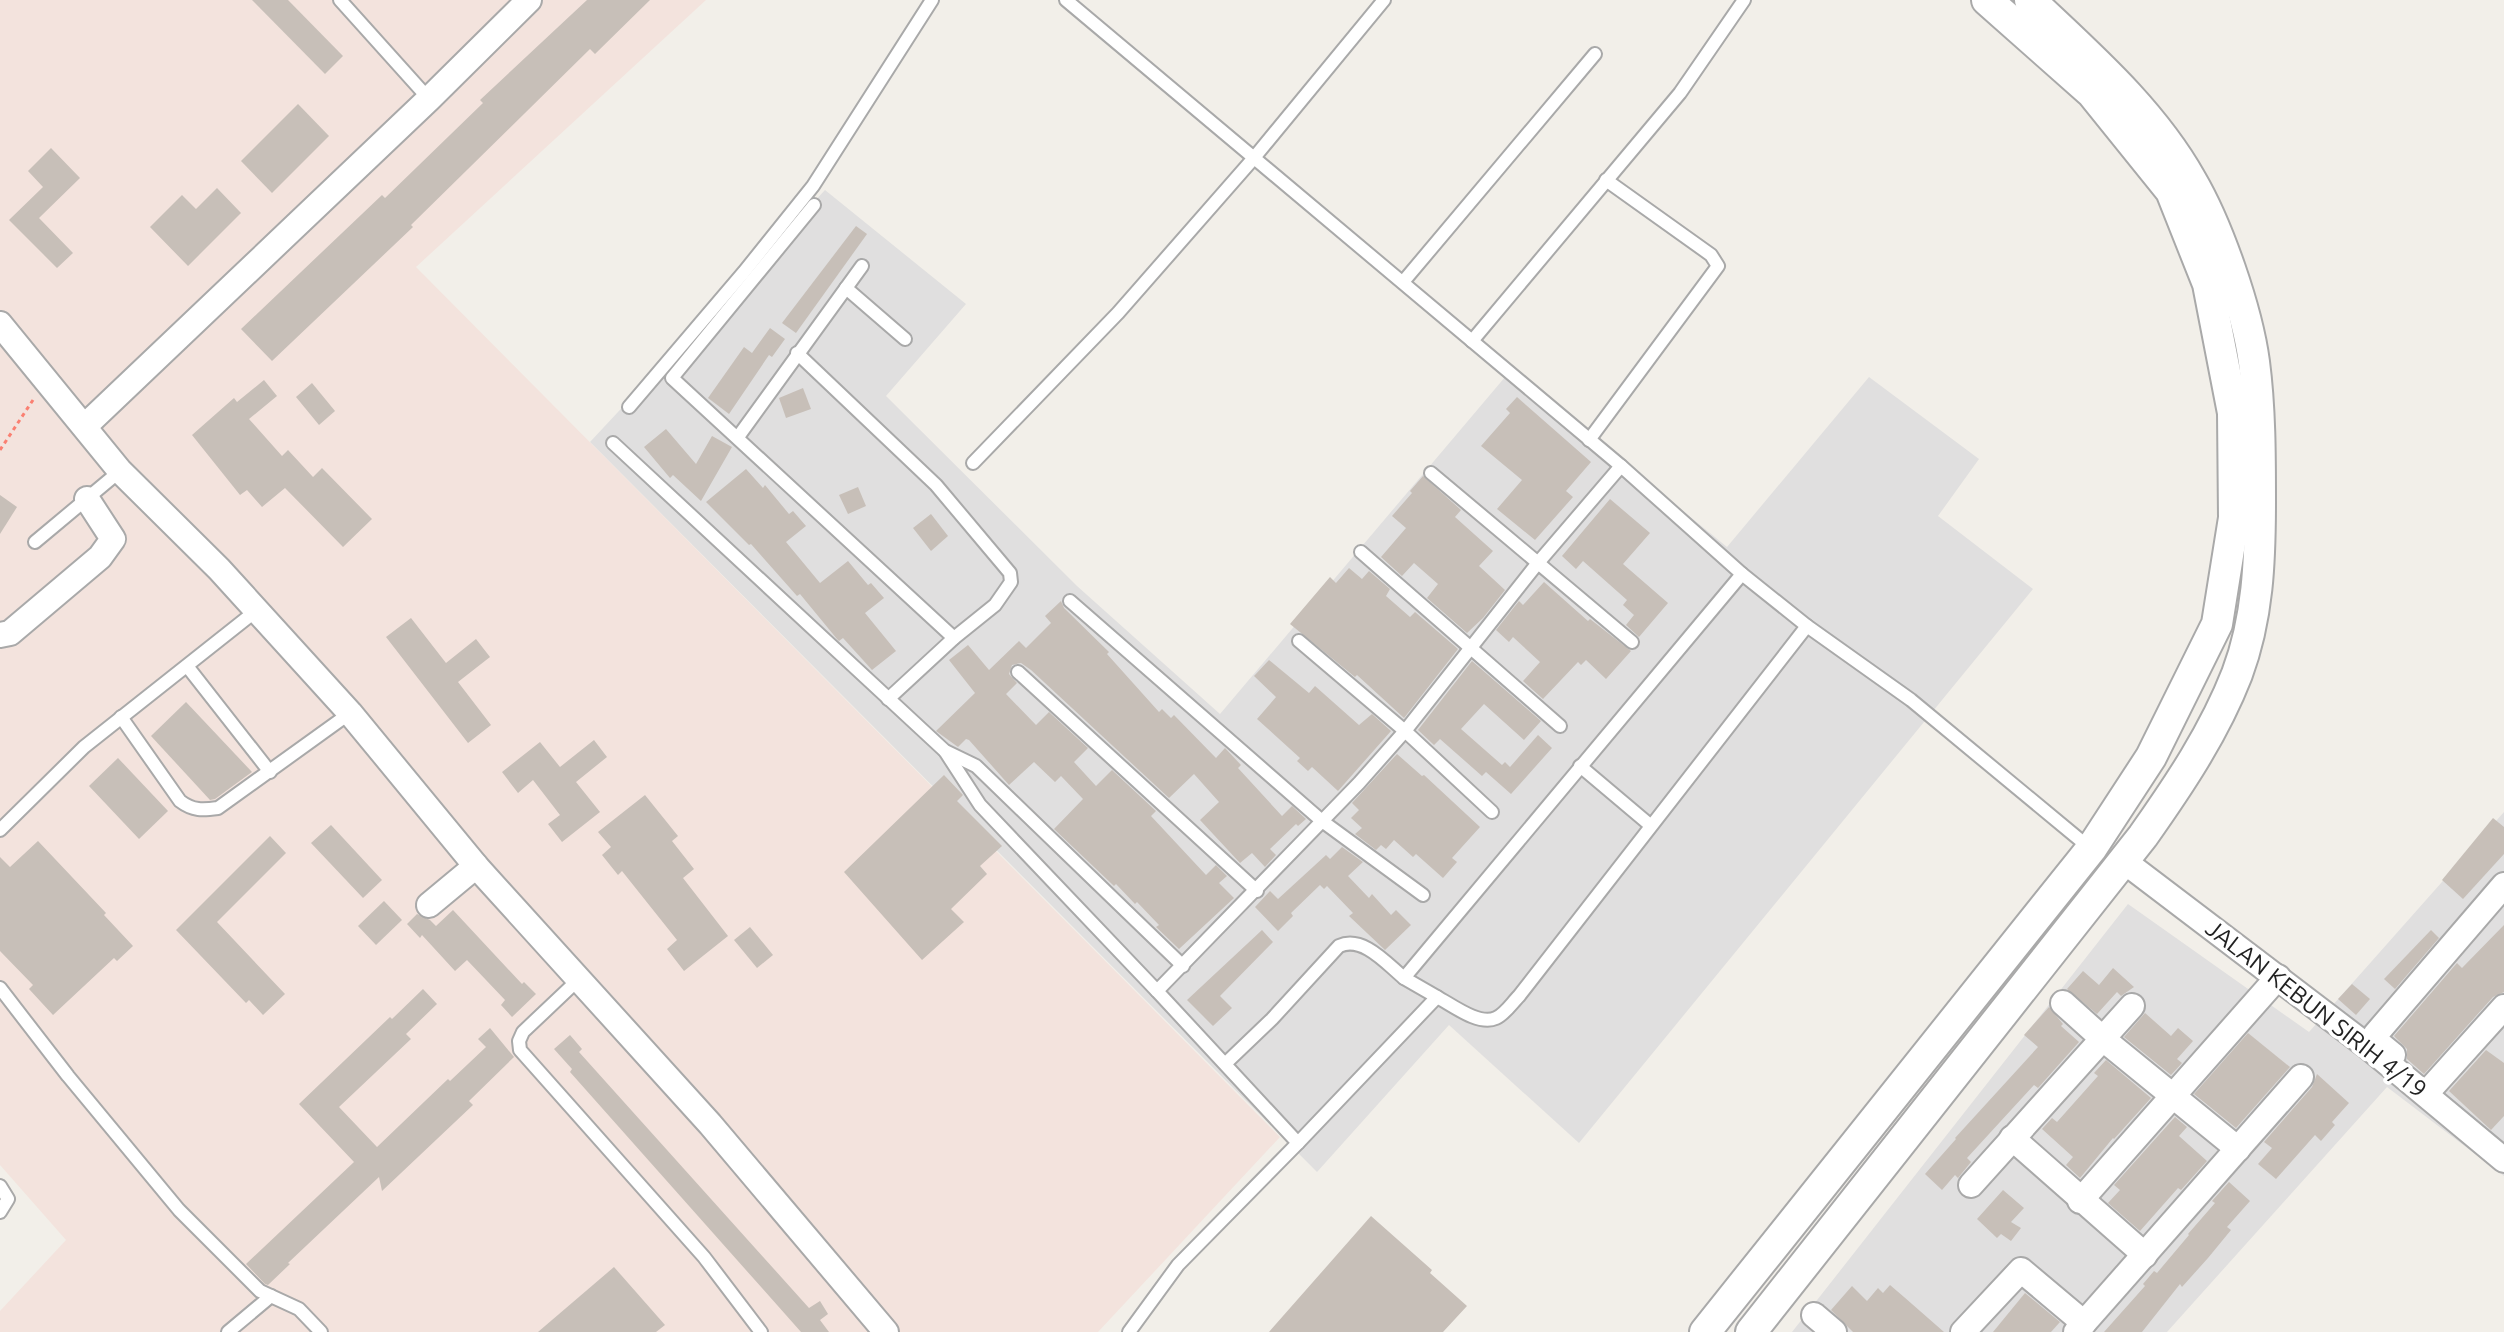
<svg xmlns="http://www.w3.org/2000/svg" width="2504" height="1332" font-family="Ubuntu,sans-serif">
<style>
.residential{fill:#e0dfdf}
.military{fill:#f3e3dd}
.building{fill:#c7bfb8}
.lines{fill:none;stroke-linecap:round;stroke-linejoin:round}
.service-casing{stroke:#a9a9a9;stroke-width:16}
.minor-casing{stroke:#a9a9a9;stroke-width:28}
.tertiary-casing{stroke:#a9a9a9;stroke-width:34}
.path{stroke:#fa8072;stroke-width:3;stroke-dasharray:4 4;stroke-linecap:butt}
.service{stroke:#fff;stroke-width:12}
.minor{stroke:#fff;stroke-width:24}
.tertiary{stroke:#fff;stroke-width:30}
.labels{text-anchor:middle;stroke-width:7;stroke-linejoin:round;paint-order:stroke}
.street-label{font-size:24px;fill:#222;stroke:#fff}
</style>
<rect width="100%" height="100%" fill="#f2efe9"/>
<!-- residential -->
<g class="residential">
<polygon points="825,190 966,304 886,396 1077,586 1220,714 1511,370 1727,547 1869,377 1979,459 1938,516 2033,589 1579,1143 1449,1025 1317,1172 590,442"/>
<polygon points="2504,812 2504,1176 2387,1087 2167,1332 1792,1332 2128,904 2309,1032"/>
</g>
<!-- military -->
<polygon class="military" points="0,0 706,0 416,267 1280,1137 1098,1332 0,1332 0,1311 66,1240 0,1165"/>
<!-- building -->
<g class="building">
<polygon points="252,0 288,0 343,56 325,74"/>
<polygon points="587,0 650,0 595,54 590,49 411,225 413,227 272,361 241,329 382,195 385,198 483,103 480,100"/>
<polygon points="298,104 329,136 272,193 241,161"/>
<polygon points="51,148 80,178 39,218 73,253 57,268 9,220 43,187 28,171"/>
<polygon points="217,188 241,213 188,266 150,227 182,195 196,209"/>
<polygon points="856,226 867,234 796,333 782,323"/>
<polygon points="770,328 785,339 772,357 769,355 729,414 708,398 744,347 752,353"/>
<polygon points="264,380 277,396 249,419 282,456 288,450 313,477 322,468 372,519 343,547 285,488 262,507 247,490 240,495 192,435 234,398 237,402"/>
<polygon points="312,383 335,411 319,425 296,397"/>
<polygon points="803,388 811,409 786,418 779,398"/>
<polygon points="1517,397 1591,462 1566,491 1573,497 1535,540 1497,509 1522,480 1481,446 1510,413 1506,409"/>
<polygon points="666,429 696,464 712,436 732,447 701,501 673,475 670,478 644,447"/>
<polygon points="746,469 763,488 765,485 789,514 793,511 806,526 786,542 820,583 848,561 868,585 871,583 884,598 865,613 896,651 872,670 843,638 839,641 837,639 800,594 797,596 751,544 749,545 706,502"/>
<polygon points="1423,476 1461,510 1455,517 1493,551 1479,566 1505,590 1483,618 1467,633 1427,598 1438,584 1414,563 1402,576 1381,557 1406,528 1392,516 1412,493 1410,491"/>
<polygon points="858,487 866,506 848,514 839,495"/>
<polygon points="0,495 17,507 0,534"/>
<polygon points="1610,499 1650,533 1623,564 1668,603 1639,637 1626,625 1634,615 1623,605 1627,600 1583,561 1576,569 1562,556"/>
<polygon points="931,514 948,536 931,551 913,528"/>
<polygon points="1349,568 1362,579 1369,571 1390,589 1386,596 1410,617 1415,612 1458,649 1404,718 1357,675 1355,677 1290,624 1330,577 1336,583"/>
<polygon points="1544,582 1588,621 1590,619 1631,651 1606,679 1586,660 1581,665 1578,662 1543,699 1523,681 1540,662 1513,637 1509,642 1496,630 1519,601 1523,605"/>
<polygon points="1061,601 1064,608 1109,652 1107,654 1159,712 1162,709 1171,718 1174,715 1216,758 1225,748 1241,765 1238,768 1282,816 1292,806 1306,819 1298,826 1296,824 1270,849 1276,855 1265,867 1252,853 1240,863 1200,820 1219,802 1194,774 1169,798 1031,670 1021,663 1012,665 1009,674 1017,683 1006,694 1036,725 1049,712 1088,748 1074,762 1096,786 1112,770 1156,811 1151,816 1206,875 1216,865 1227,876 1219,883 1234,898 1179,949 1156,927 1159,925 1137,902 1135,904 1116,884 1114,886 1054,829 1083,799 1061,776 1055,782 1034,762 1009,785 969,740 966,739 958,747 936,731 975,693 949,660 968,645 989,670 1019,641 1026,648 1051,623 1045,616"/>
<polygon points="411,618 446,663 476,639 490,657 458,682 491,725 468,743 386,637"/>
<polygon points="1269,660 1309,693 1315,686 1359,725 1372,714 1391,731 1338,791 1312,767 1308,771 1297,761 1300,758 1257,719 1276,697 1254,676"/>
<polygon points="1472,661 1541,721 1524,740 1484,704 1461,729 1502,765 1505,762 1510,767 1538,735 1552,748 1511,794 1486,772 1482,776 1440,739 1434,745 1418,730"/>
<polygon points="186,702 252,772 215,799 210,800 151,736"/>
<polygon points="594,740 607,757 576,782 600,812 562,842 548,824 560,815 533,780 518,793 502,772 540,742 560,767"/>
<polygon points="1397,754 1422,776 1424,775 1480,827 1452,858 1457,862 1443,878 1416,854 1413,857 1394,840 1386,849 1381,845 1376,850 1355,834 1362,828 1351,818 1359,810 1352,803"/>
<polygon points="118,758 168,811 139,839 89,786"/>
<polygon points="944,775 963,795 957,801 1002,846 980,866 987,874 951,909 964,922 922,960 844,872"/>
<polygon points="645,795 678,836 672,841 694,869 683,878 728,936 684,971 667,949 677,940 622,871 618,875 602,855 611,847 598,832"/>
<polygon points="2493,818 2504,827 2504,854 2463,899 2442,880"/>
<polygon points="331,825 382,880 363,898 311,843"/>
<polygon points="270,836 286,853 217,922 285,994 263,1015 249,1000 246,1003 176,930"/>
<polygon points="38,841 106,913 104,915 133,946 117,961 114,958 53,1015 29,989 33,985 0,951 0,857 10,867"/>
<polygon points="1342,847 1363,862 1348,876 1369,898 1372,894 1391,915 1396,910 1411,925 1385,950 1349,916 1353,913 1327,886 1324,889 1320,885 1291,913 1293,916 1278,931 1255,907 1270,891 1278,899 1326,855 1330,859"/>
<polygon points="384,901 402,920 376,945 358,926"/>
<polygon points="453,910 522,984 524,982 536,994 512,1017 501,1005 505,1000 467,960 455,971 422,935 420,938 407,924 417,914 430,920 436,926"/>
<polygon points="2504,925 2504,992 2493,997 2424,1074 2407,1059 2407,1049 2394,1036 2457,963 2462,968"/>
<polygon points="750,927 773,955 757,968 734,940"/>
<polygon points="1262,930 1273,942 1220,996 1232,1008 1213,1026 1187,1000"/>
<polygon points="2431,930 2439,938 2395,989 2384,979"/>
<polygon points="2113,968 2134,987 2121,996 2117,992 2097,1014 2067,989 2083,971 2099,985"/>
<polygon points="2352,984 2370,999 2356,1015 2338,999"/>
<polygon points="423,989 437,1004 406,1034 411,1039 339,1107 377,1147 448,1079 450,1081 486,1047 478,1039 490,1028 514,1057 469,1101 473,1105 382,1191 379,1177 288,1263 290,1264 268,1285 265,1284 246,1264 354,1162 299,1104 390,1017 392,1019"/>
<polygon points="2049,1007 2063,1024 2061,1026 2079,1042 2038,1088 2034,1085 2000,1122 1967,1158 1971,1162 1958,1178 1955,1175 1942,1190 1925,1174 1956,1139 1955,1138 2038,1047 2024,1035"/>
<polygon points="2145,1013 2171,1036 2178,1028 2193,1041 2177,1059 2182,1063 2171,1075 2124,1037"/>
<polygon points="2248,1033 2290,1067 2236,1128 2194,1094"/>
<polygon points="570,1035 582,1049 579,1052 809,1308 820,1301 828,1314 820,1320 829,1332 801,1332 570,1072 572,1069 554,1049"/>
<polygon points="2486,1050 2504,1063 2504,1116 2491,1130 2449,1091"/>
<polygon points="2106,1060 2151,1098 2114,1139 2113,1138 2080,1178 2066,1165 2073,1157 2042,1129 2052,1118 2057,1122 2098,1076 2094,1073"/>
<polygon points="2317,1074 2349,1103 2332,1122 2335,1125 2321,1141 2315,1135 2276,1179 2258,1164 2272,1148 2264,1142 2312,1087"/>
<polygon points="2175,1117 2187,1127 2179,1136 2207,1161 2181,1190 2178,1188 2140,1231 2108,1203 2120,1190 2114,1185"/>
<polygon points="2229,1182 2250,1201 2227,1227 2231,1230 2208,1258 2182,1287 2180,1284 2142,1332 2104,1332 2145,1286 2143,1284 2154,1271 2157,1273 2189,1235 2188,1234 2215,1203 2212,1201"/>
<polygon points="2003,1190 2024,1208 2011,1222 2021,1228 2011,1241 2001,1234 1997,1238 1977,1219"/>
<polygon points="1371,1216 1432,1270 1430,1273 1467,1306 1443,1332 1269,1332"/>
<polygon points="614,1267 665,1325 656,1332 538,1332"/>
<polygon points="1890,1285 1904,1297 1944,1332 1853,1332 1831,1310 1852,1286 1867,1301 1878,1288 1883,1293"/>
<polygon points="2025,1293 2060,1322 2051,1332 1993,1332"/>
</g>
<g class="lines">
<defs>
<g id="service">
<polyline points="340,0 429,99"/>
<path d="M 1066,0 L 1621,466 L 1742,574 L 1807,626 L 1519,996 C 1512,1003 1505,1014 1496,1018 C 1479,1026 1452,1005 1437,997"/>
<polyline points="814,205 672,378 954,638"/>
<polyline points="1403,282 1595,54"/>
<polyline points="846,288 905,339"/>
<polyline points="1472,341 1680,93 1744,0"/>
<polyline points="797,353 936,485 1010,573 1011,582 995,605 954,638 888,699"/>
<polyline points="629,407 744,272 813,186 932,0"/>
<polyline points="738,437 862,266"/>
<polyline points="1589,440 1718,266 1711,255 1606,180"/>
<polyline points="613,443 945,751 976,766 1183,966"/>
<polyline points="973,463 1118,313 1253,159 1384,0"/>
<polyline points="1431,473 1632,642"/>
<polyline points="35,542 120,471"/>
<polyline points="1361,552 1560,726"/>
<polyline points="1070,601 1322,821 1423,895"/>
<polyline points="1807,626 1911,700 2091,849"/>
<polyline points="1299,641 1405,731 1492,812"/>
<polyline points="187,666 270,772"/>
<polyline points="1018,672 1257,891"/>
<path d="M 121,717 L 180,801 C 193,811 203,810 218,808 L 350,713"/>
<polyline points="945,751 980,805 1157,991"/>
<polyline points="1580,766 1650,825"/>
<polyline points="0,830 84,747 257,610"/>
<polyline points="579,979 523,1032 519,1041 520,1050 704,1257 761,1332"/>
<polyline points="0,988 68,1076 179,1210 260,1291 299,1309 321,1332"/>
<path d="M 1226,1063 L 1272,1019 L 1339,946 C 1363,935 1387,964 1404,978"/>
<polyline points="1298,1143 1437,997 1404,978 1742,574"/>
<polyline points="0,1186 8,1199 0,1212"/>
<polyline points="228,1332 271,1296"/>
<polyline points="1129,1332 1178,1265 1298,1143 1157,991 1359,783 1405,731 1537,564 1621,466"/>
</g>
<g id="minor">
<polyline points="0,324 120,471 219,569 350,713 476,866 710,1124 886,1332"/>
<polyline points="85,426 429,99 529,0"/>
<polyline points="0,635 10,633 100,557 113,539 87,499"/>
<polyline points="2125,862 2367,1046 2504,1160"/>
<polyline points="429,905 476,866"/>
<polyline points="2063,1003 2103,1039 2238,1149"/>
<polyline points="2393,1055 2376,1041 2375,1035 2504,885"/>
<polyline points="2432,1087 2504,1007"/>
<polyline points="2012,1138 2145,1255"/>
<polyline points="1971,1185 2132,1006"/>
<polyline points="2080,1201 2278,977"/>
<polyline points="1814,1315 1834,1332"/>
<polyline points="1963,1332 2021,1270 2084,1323"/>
<polyline points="2076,1332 2301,1077"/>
</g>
<g id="tertiary">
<polyline points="1705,1332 2091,849 2151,757 2217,624 2234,518 2233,413 2208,284 2171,191 2092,93 1987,0"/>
<path d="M 1751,1332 L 2143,836 C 2179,785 2214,733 2237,674 C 2258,618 2260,561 2260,501 C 2260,456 2260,408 2254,362 C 2247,310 2218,226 2191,180 C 2151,109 2088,55 2030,0"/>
</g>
</defs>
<!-- service casing -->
<use href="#service" class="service-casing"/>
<!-- minor casing -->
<use href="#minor" class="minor-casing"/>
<!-- tertiary casing -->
<use href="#tertiary" class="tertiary-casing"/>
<!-- path -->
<polyline class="path" points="0,450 33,400"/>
<!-- service -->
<use href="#service" class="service"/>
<!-- minor -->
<use href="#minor" class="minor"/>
<!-- tertiary -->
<use href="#tertiary" class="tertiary"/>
</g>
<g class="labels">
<!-- street labels -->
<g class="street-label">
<text transform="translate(2316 1009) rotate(38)" y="8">JALAN KEBUN SIRIH 4/19</text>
</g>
</g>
</svg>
